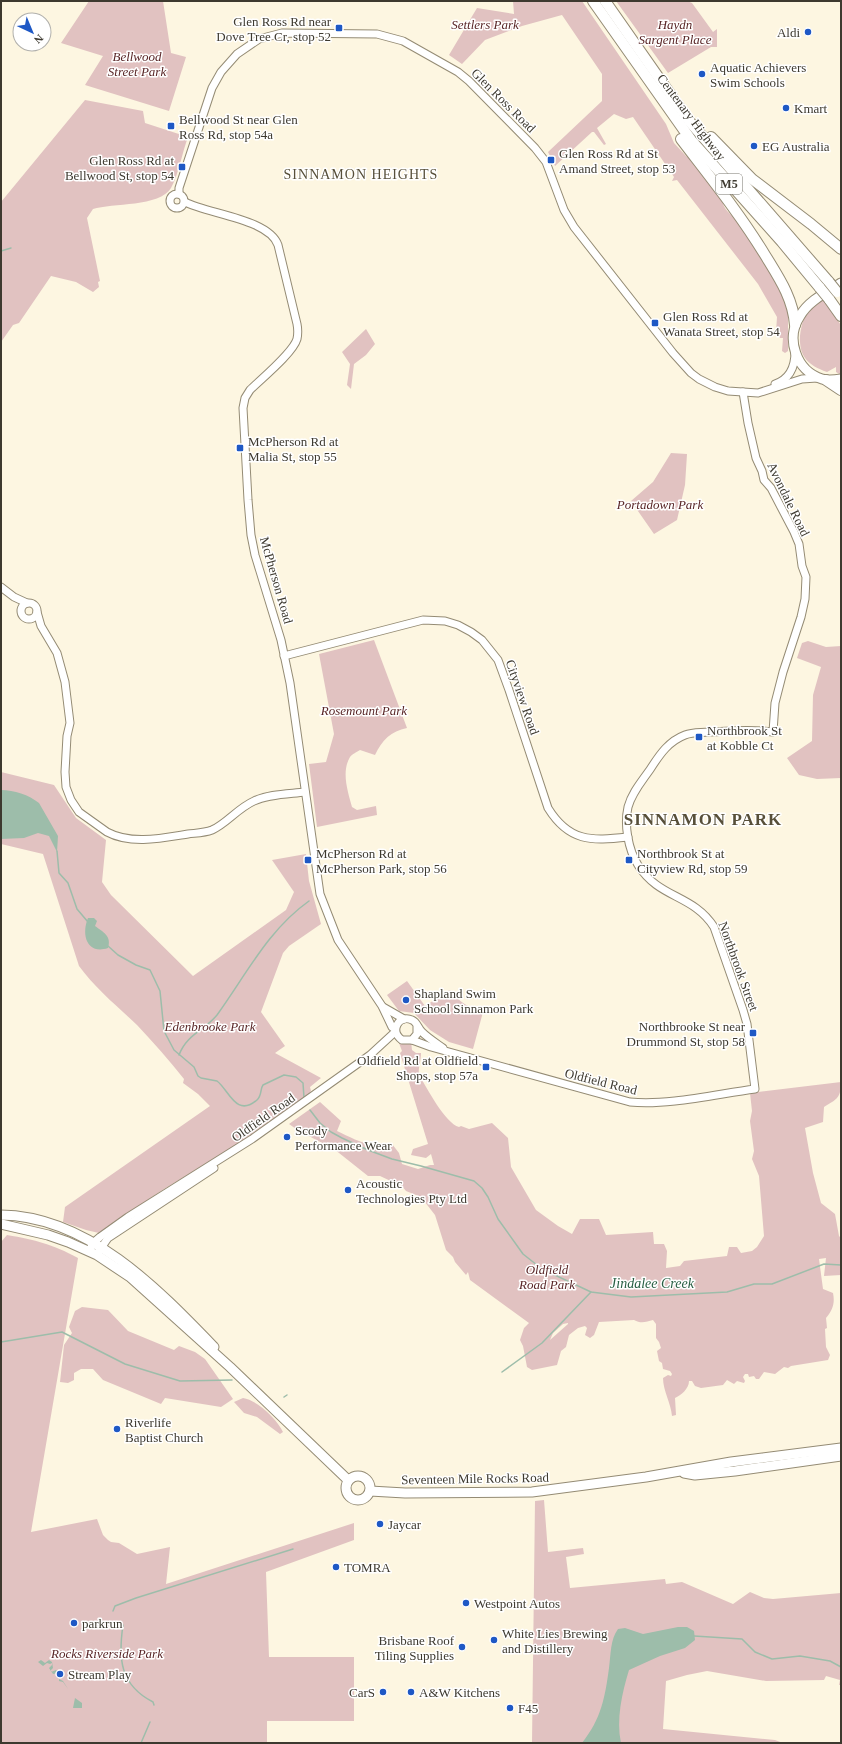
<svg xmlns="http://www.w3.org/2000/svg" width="842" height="1744" font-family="'Times New Roman',serif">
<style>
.green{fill:#e1c2c1;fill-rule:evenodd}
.water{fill:#9dbdaa}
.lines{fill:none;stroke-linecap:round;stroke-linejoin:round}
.stream{stroke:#9dbdaa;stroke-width:1.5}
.minor-casing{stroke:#948b74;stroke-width:9}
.major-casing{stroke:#948b74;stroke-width:11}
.highway-casing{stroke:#948b74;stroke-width:12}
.minor{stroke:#fff;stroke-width:7}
.major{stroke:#fff;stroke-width:9}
.highway{stroke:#fff;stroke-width:10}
.highway-bridge-casing{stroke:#948b74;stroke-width:12;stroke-linecap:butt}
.highway-bridge{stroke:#fff;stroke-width:10}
.poi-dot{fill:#1e58c5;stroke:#fff;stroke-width:1.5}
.labels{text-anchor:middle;stroke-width:3;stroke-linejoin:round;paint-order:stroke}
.shield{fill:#fff;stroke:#77746d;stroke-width:1}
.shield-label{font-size:12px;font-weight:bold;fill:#3d392f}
.poi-label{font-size:13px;fill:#3d392f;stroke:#fff;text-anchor:start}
.park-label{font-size:13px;font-style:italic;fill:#592627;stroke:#fff}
.street-label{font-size:13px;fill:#3d392f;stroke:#fff}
.neighbourhood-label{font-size:14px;letter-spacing:1px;fill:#574f39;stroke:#fff}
.water-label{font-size:14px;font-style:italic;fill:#285f43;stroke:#fff}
.district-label{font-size:17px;font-weight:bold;letter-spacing:1px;fill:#574f39;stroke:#fff}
</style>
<rect width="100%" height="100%" fill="#fdf6e1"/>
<!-- green -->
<g class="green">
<polygon points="89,1 163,1 171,53 186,57 169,111 85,85 103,56 61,43"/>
<path d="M 513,1 L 582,1 L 666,124 L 674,143 L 686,156 L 695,162 L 722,199 C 723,209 730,214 737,220 L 781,287 L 788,304 L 788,351 L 785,353 L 782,351 L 783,338 L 780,338 L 776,332 L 777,317 L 758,284 L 677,180 L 672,181 L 674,177 L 633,117 L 626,119 L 614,114 L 597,128 L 606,144 L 604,145 L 594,132 L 592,132 L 555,166 L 548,152 L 602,101 L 602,74 L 562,15 L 522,26 L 485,40 L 462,64 L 449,55 L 477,8 L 514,14 Z"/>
<polygon points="616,1 687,1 692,3 713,32 717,29 717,47 711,47 668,73"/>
<path d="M 85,100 L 143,111 L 145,123 L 188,137 C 182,153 179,173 171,188 C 160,207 112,203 93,209 L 87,218 L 100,281 L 98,282 L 99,287 L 93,292 L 76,282 L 51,276 L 19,323 L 13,325 L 1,342 L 1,202 Z"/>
<path d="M 823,300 L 841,325 L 841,375 L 836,372 L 836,367 L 827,372 C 808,365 799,357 800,336 C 801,328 802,322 806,315 C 810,309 817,304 823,300 Z"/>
<polygon points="366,329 375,344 366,355 354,364 351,389 347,385 350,364 342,352"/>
<polygon points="671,453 687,454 685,485 677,520 654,534 631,501 653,482"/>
<path d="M 374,640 L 407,728 C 391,731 382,740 375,755 L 360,750 C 357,752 352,754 350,757 C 341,772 348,792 352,807 L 357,810 L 376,806 L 377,815 L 317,827 L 309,764 L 326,762 L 334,734 L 319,654 Z"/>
<polygon points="808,641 826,647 841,646 841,778 817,779 799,775 787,758 812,741 813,695 821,667 797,658 802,643"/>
<path d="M 1,772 L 54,785 L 76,818 L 106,840 L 102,882 L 111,895 L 193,976 L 286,910 L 294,892 L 272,860 L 306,854 L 309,881 L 321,924 L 289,946 L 283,953 L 261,1012 L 285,1046 L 275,1053 L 321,1078 L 310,1087 L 311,1091 L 308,1095 L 227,1151 L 164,1189 L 99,1233 L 86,1230 L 63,1222 L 65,1207 L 210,1106 L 198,1094 L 183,1083 L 184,1079 C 169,1060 153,1042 137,1025 C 117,1006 95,988 79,966 L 43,854 L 1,844 Z"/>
<path d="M 407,981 L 425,1006 L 450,990 C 459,1002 469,1008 483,1012 L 473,1049 L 449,1042 L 430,1030 L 414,1013 L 399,1011 L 387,995 Z"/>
<path d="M 411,1041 L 412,1050 L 416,1053 L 421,1053 C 421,1062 418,1067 419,1075 C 427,1088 445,1123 459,1127 L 461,1126 L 469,1129 L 492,1123 L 508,1138 L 511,1167 L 536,1210 L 558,1226 L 572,1234 L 580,1219 L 599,1219 L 606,1235 L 653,1232 L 654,1244 L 664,1244 L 667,1251 L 666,1268 L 680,1266 L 684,1261 L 727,1256 L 729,1247 L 737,1247 L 741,1253 L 752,1251 L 757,1247 L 764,1236 L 759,1176 L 752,1159 L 754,1151 L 750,1121 L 752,1111 L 750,1093 L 841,1082 C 841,1098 837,1099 824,1107 L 823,1122 L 805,1128 L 813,1173 L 821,1203 L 835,1214 L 839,1236 L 841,1238 L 841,1275 L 824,1276 L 826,1258 L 819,1259 L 823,1289 L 833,1293 C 835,1303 833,1310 826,1318 L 827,1328 L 825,1329 L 826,1347 L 830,1355 L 828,1360 L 791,1366 L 788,1368 L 784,1367 L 775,1374 L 764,1372 L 759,1379 L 756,1379 L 754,1376 L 749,1377 L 748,1374 L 745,1374 L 743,1377 L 745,1381 L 744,1383 L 737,1381 L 734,1384 L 727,1380 L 723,1385 L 701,1388 L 695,1386 L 692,1381 L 689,1381 C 689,1389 681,1395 675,1398 L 676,1415 L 672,1416 C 671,1403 663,1391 663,1378 L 668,1375 L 671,1376 L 672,1374 L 670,1371 L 663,1369 L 662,1363 L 659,1361 L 657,1351 L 661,1348 L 659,1342 L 656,1338 L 656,1324 L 653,1320 C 646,1322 641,1324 634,1320 L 599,1322 L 594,1335 L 590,1338 L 585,1335 L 587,1328 L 585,1326 L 578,1328 L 569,1335 L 566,1347 L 561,1351 L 557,1365 L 532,1370 L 527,1367 L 523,1346 L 520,1340 L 524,1328 L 529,1323 L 470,1280 L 468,1272 L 466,1275 L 455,1262 L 453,1257 L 446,1250 L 435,1215 L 421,1197 L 406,1191 L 401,1185 L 395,1183 L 380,1176 L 368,1176 L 334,1149 L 299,1131 L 289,1124 L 320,1102 L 341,1121 L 337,1131 C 348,1136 362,1144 373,1144 C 381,1144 383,1142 392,1144 L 399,1153 L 402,1164 L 418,1169 L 430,1165 L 434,1165 L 431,1154 L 426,1158 L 411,1155 L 413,1149 L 428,1144 L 400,1053 L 402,1051 L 399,1043 ZM 568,1323 L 568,1324 L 550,1340 L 553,1333 L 563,1324 Z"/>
<path d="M 7,1235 C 36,1240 52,1244 78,1258 L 31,1532 L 97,1519 L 103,1535 L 108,1540 L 111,1542 L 119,1543 L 137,1554 L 170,1547 L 166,1584 L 354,1523 L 354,1540 L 266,1572 L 269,1657 L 354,1657 L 354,1721 L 267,1721 L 267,1743 L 1,1743 L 1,1242 Z"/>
<polygon points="82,1307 108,1310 128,1331 174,1350 179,1346 195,1352 205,1359 233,1399 221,1407 165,1398 161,1404 103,1380 93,1369 81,1369 74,1373 74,1380 68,1383 60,1382 64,1345 72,1333 69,1327 75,1311"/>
<path d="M 243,1398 C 257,1400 277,1419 283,1432 L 280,1434 L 257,1417 L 244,1413 L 234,1402 Z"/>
<polygon points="544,1500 548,1552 583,1548 584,1554 566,1557 570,1588 665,1579 666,1584 682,1582 733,1604 750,1592 764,1598 773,1599 841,1593 841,1685 839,1685 840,1680 826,1676 824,1680 766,1681 707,1671 687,1675 666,1681 663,1729 775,1740 783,1743 532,1743 535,1501"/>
</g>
<!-- water -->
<g class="water">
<path d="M 1,790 C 14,790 29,795 39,803 L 58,836 L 57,852 L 49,836 L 38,833 L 24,838 L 1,839 Z"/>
<path d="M 88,918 L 94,918 L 97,921 L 95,926 C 103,932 112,936 108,948 C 87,955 81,935 88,918 Z"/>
<path d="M 678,1627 L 687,1627 L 694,1631 L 695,1640 L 685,1648 L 660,1656 L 629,1670 C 622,1693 616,1719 621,1743 L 582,1743 C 601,1719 605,1698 609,1668 C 611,1654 610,1640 618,1629 L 625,1628 L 643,1634 Z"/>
<path d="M 41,1660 L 45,1663 L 49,1660 L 52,1662 L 53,1668 L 51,1670 L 51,1672 L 56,1670 C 60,1673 60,1674 59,1679 L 63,1681 L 68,1689 L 63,1682 L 59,1681 L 59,1673 L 53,1674 L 49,1668 L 52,1665 L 52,1663 L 50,1664 L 47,1663 L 43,1666 L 38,1662 Z"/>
<polygon points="75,1698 82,1703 82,1708 73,1708"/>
</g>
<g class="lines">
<!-- stream -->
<g class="stream">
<polyline points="1,251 11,248"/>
<polyline points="57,851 59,873 68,883 77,909 88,922"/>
<path d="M 108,946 L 118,955 L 136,965 L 150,970 L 160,991 L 164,1031 L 174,1050 L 194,1067 L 198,1076 L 201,1078 L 217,1081 C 229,1090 236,1118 257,1100 C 262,1096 260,1089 263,1085 L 284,1075 L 296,1077 L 303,1083 L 304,1098"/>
<path d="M 179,1055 C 187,1034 204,1031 217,1015 C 246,975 268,930 309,901"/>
<polyline points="310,1110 320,1123 331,1132 342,1138 368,1150 392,1159 421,1166 474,1181 482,1188 488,1197 498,1219 523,1254 542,1269 591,1292 631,1297 727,1292 754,1284 772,1284 824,1264 841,1265"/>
<polyline points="1,1342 62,1332 125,1364 180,1381 232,1380"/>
<polyline points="502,1372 542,1343 591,1292"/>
<polyline points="284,1397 287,1395"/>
<polyline points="113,1611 115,1606 136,1598 293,1549"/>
<path d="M 123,1625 C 118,1659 120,1685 153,1702 L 154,1705"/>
<polyline points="694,1636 742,1639 755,1652 772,1659 800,1656 830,1661 841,1667"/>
<polyline points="141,1743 150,1722"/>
</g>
<defs>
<g id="minor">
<circle cx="177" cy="201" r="7"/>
<polyline points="179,194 179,188 212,88 221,72 237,54 259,39 282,33 377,34 403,41 458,72 469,81 535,148 546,162 564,210 574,227 673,353 691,373 699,379 715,387 728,391 758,393 802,379 817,378"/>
<path d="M 185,202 C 208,214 269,219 278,245 L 297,324 C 298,329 298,334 297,339 C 293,353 261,379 250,390 L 245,398 L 243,408 L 248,500 L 251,535 L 255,555 L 281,640 L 290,683 L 320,894 L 338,940 L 382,1006 L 392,1027 L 395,1029"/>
<path d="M 775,384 C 790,379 795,367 795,352"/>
<polyline points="1,587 14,597 27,603"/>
<circle cx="29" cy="611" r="8"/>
<path d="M 37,612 L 41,626 L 57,653 L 65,682 L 70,723 L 67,736 L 65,772 L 66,787 L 71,800 L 79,812 L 107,832 C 131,845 163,838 188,834 C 196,833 204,833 212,830 C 226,824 238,808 254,801 C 269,794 289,794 305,792"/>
<path d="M 284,656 L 423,620 L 445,621 L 458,625 L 471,632 L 482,640 L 498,660 L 509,690 L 548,808 C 569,842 591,841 628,837"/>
<polyline points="383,1007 404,1019"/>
<path d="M 417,1026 L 417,1034 L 412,1040 L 402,1040 C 389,1031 399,1014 412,1020 C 417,1022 418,1028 422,1032 C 428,1038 436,1043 443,1048"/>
<path d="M 412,1040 L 431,1047 L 630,1102 C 667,1106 717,1094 755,1089 L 747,1024 L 743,1010 L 714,927 C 693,894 659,899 638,865 C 628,849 624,825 628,807 C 632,792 643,780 651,768 C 660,754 669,741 685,735 C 693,732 701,733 709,732 C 731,731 751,729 773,732 L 775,703 L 783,672 L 801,617 L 805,599 L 806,577 L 802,566 L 799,544 L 794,532 L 771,488 L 764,480 L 762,471 L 756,458 L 748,423 L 743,392"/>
<polyline points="89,1251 93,1243 100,1237 128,1217 252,1139 370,1055 395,1032"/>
<polyline points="99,1251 108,1238 214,1168"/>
</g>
<g id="major">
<path d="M 841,283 C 827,292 808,301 800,316 C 785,338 796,371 822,379 C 828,381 835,380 841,379"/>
<path d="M 1,1215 C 88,1216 158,1289 214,1347"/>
<polyline points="1,1224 48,1235 68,1242 97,1255 130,1277 230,1367 348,1480"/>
<polyline points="684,1473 695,1475 735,1471 841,1456"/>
<circle cx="358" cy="1488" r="12"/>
<polyline points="370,1491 405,1493 532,1492 646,1477 731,1462 841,1448"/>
</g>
<g id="highway">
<polyline points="593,1 691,140 782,242 820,288"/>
<polyline points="605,1 689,121 829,282"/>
<polyline points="711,137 752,179 811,224 841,249"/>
<path d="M 681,139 C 710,177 740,214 765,255 C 779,278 793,298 795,325"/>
<polyline points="829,299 841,316"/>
<polyline points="826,380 841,390"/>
</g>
</defs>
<!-- minor casing -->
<use href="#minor" class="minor-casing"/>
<!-- major casing -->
<use href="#major" class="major-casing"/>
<!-- highway casing -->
<use href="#highway" class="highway-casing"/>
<!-- minor -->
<use href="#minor" class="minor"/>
<!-- major -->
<use href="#major" class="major"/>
<!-- highway -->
<use href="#highway" class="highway"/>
<defs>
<g id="highway-bridge">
<polyline points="829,282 837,292"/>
<polyline points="820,288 829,299"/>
</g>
</defs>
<!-- highway-bridge casing -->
<use href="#highway-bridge" class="highway-bridge-casing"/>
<!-- highway-bridge -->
<use href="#highway-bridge" class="highway-bridge"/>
</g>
<!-- markers -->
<g class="poi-dot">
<rect x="335" y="24" width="8" height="8" rx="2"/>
<circle cx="808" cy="32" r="4"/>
<circle cx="702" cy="74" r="4"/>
<circle cx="786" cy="108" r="4"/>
<rect x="167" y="122" width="8" height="8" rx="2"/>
<circle cx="754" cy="146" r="4"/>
<rect x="547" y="156" width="8" height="8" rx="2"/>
<rect x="178" y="163" width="8" height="8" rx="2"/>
<rect x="651" y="319" width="8" height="8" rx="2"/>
<rect x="236" y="444" width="8" height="8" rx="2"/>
<rect x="695" y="733" width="8" height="8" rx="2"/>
<rect x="304" y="856" width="8" height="8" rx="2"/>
<rect x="625" y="856" width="8" height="8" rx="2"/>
<circle cx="406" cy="1000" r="4"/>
<rect x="749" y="1029" width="8" height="8" rx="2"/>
<rect x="482" y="1063" width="8" height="8" rx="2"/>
<circle cx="287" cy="1137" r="4"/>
<circle cx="348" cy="1190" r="4"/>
<circle cx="117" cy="1429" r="4"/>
<circle cx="380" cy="1524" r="4"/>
<circle cx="336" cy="1567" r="4"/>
<circle cx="466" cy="1603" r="4"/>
<circle cx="74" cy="1623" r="4"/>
<circle cx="494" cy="1640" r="4"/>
<circle cx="462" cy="1647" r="4"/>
<circle cx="60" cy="1674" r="4"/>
<circle cx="383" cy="1692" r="4"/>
<circle cx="411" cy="1692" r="4"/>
<circle cx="510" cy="1708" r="4"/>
</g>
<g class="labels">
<!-- shield labels -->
<rect class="shield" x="716" y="174" width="26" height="20" rx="3"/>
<g class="shield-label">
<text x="729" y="188">M5</text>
</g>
<!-- poi labels -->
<g class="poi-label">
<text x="331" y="26" text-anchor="end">Glen Ross Rd near<tspan x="331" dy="15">Dove Tree Cr, stop 52</tspan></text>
<text x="800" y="37" text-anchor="end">Aldi</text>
<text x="710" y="72">Aquatic Achievers<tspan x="710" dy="15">Swim Schools</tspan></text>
<text x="794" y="113">Kmart</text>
<text x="179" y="124">Bellwood St near Glen<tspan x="179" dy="15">Ross Rd, stop 54a</tspan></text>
<text x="762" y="151">EG Australia</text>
<text x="559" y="158">Glen Ross Rd at St<tspan x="559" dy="15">Amand Street, stop 53</tspan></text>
<text x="174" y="165" text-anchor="end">Glen Ross Rd at<tspan x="174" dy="15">Bellwood St, stop 54</tspan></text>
<text x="663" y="321">Glen Ross Rd at<tspan x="663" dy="15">Wanata Street, stop 54</tspan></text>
<text x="248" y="446">McPherson Rd at<tspan x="248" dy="15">Malia St, stop 55</tspan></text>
<text x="707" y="735">Northbrook St<tspan x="707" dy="15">at Kobble Ct</tspan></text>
<text x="316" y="858">McPherson Rd at<tspan x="316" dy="15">McPherson Park, stop 56</tspan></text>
<text x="637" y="858">Northbrook St at<tspan x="637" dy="15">Cityview Rd, stop 59</tspan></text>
<text x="414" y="998">Shapland Swim<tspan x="414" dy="15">School Sinnamon Park</tspan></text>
<text x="745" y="1031" text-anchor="end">Northbrooke St near<tspan x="745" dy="15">Drummond St, stop 58</tspan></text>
<text x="478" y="1065" text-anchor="end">Oldfield Rd at Oldfield<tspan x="478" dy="15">Shops, stop 57a</tspan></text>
<text x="295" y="1135">Scody<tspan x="295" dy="15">Performance Wear</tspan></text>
<text x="356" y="1188">Acoustic<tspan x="356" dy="15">Technologies Pty Ltd</tspan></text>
<text x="125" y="1427">Riverlife<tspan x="125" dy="15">Baptist Church</tspan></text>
<text x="388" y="1529">Jaycar</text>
<text x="344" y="1572">TOMRA</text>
<text x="474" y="1608">Westpoint Autos</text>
<text x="82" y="1628">parkrun</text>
<text x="502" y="1638">White Lies Brewing<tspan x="502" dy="15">and Distillery</tspan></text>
<text x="454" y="1645" text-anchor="end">Brisbane Roof<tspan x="454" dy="15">Tiling Supplies</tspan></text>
<text x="68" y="1679">Stream Play</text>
<text x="375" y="1697" text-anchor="end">CarS</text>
<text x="419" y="1697">A&amp;W Kitchens</text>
<text x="518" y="1713">F45</text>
</g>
<!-- park labels -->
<g class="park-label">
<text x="485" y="29">Settlers Park</text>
<text x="675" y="29">Haydn<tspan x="675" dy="15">Sargent Place</tspan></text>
<text x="137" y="61">Bellwood<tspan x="137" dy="15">Street Park</tspan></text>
<text x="660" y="509">Portadown Park</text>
<text x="364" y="715">Rosemount Park</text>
<text x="210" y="1031">Edenbrooke Park</text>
<text x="547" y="1274">Oldfield<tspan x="547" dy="15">Road Park</tspan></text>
<text x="107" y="1658">Rocks Riverside Park</text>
</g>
<!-- street labels -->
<g class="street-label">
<text transform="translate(504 100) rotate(45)" y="5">Glen Ross Road</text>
<text transform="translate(692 117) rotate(53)" y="5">Centenary Highway</text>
<text transform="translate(789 499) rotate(64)" y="5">Avondale Road</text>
<text transform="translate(277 580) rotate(74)" y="5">McPherson Road</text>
<text transform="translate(523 697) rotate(71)" y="5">Cityview Road</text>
<text transform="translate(739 966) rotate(70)" y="5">Northbrook Street</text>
<text transform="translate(601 1081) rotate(14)" y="5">Oldfield Road</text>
<text transform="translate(263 1117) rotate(-35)" y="5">Oldfield Road</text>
<text transform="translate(475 1478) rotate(-1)" y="5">Seventeen Mile Rocks Road</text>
</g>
<!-- neighbourhood labels -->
<g class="neighbourhood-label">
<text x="361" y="179">SINNAMON HEIGHTS</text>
</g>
<!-- water labels -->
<g class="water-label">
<text x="652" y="1288">Jindalee Creek</text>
</g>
<!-- district labels -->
<g class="district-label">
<text x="703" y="825">SINNAMON PARK</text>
</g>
</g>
<!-- border -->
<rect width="842" height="1744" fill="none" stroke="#3d392f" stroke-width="4"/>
<!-- north arrow -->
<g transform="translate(32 32) rotate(136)"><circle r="19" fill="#ffffff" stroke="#b1b0ac"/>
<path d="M0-3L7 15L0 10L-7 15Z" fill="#1e58c5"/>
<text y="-6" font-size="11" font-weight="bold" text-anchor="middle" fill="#3d392f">N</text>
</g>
</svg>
